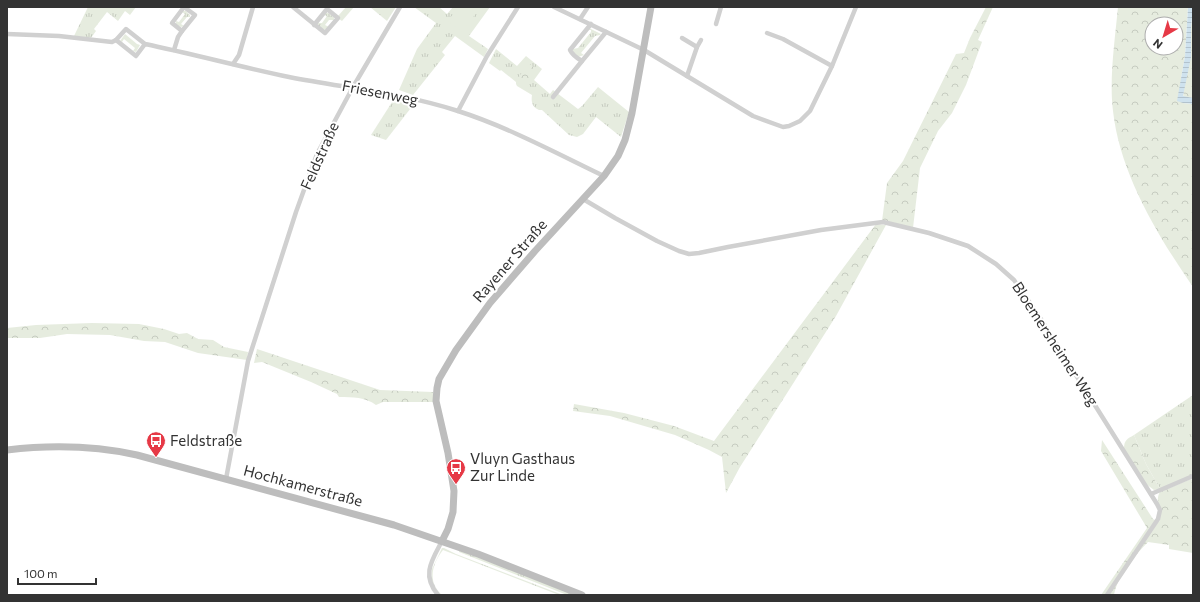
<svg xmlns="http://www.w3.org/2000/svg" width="1200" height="602" font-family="Commissioner,sans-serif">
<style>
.grass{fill:url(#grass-tufts)}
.forest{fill:url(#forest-crowns);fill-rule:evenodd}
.pitch{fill:#e6ecdf}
.water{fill:url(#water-rules)}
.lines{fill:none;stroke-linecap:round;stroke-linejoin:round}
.street{stroke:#d0d0d0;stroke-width:4.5}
.secondary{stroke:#bdbdbd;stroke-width:7}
.labels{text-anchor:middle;stroke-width:4;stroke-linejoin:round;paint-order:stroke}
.street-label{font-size:15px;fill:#333;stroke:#fff}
.poi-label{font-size:15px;fill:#333;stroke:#fff;text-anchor:start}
</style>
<defs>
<pattern id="grass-tufts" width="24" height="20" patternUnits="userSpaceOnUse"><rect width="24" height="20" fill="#e6ecdf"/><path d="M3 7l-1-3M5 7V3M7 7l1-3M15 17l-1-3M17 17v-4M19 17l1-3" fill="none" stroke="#c6cbc0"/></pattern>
<pattern id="forest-crowns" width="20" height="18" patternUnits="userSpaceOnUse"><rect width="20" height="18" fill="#e6ecdf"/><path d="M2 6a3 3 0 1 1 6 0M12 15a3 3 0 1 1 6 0" fill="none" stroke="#c6cbc0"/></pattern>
<pattern id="water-rules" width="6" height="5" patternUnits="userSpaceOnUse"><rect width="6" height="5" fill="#cfe2ee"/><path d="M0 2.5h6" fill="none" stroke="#b2c2cd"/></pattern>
</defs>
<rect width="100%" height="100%" fill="#fff"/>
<!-- grass -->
<g class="grass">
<polygon points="88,7 136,7 130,15 125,11 118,21 107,12 94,29 96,31 91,38 74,36"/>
<polygon points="346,7 354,7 342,21 339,19 338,16"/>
<polygon points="370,7 396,7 387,21"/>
<polygon points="414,7 439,7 447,14 453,7 490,7 469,36 488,49 484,57 455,36 442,52 445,55 413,95 399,90 417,49 436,23"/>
<polygon points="183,11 186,11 190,15 190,17 187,17 181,24 184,26 181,27 176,25 176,21 179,22 185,14 182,12"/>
<polygon points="326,13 328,13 334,17 334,20 329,20 325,25 329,27 324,30 318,26 318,23 322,23 327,16 324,15"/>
<polygon points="589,28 601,34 600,35 595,36 581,53 584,55 578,57 573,52 573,49 578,48 591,32 591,30 588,30"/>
<polygon points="125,34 137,44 140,45 136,52 133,51 135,48 124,39 122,42 120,41"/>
<path d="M 496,49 L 517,66 L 526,56 L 542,69 L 534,80 L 550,94 L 553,90 L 578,109 L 582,106 L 598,87 L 629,112 L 621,137 L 596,117 L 583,134 L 577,137 L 569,135 L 542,110 L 539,110 C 532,107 531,102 532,95 L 517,86 L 516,84 L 516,82 L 501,70 L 500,71 L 489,63 Z"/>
<polygon points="394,99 414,104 386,140 371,135"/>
<polygon points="1193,395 1193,475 1160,489 1146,464 1134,435"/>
<path d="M 442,548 L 444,548 L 456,554 L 563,595 L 559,595 L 443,550 C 432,564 427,582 442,595 L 439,594 L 431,580 L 432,569 Z"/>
<polygon points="459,550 575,595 567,595 459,552"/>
</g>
<!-- forest -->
<g class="forest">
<polygon points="986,7 993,7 978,40 982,42 966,85 952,113 938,131 920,168 913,228 882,221 887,183 903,161 956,54 964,53 970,38"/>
<path d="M 1118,7 L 1188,7 L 1185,56 L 1181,79 L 1183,103 L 1193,104 L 1193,287 C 1158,236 1120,174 1113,111 C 1109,79 1115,39 1118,7 ZM 1152,24 L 1176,24 L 1176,48 L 1152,48 Z"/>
<polygon points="1193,8 1193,98 1183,97"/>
<polygon points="528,63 538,70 528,84 519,77"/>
<polygon points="876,224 886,225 836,316 740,467 726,493 722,457 709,450 675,435 610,416 573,411 574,404 624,413 674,426 714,441"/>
<polygon points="92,323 139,324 164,329 179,334 187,333 198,339 213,340 224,347 248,352 247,360 198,353 165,342 144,341 110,335 67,334 40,338 7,338 7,328 36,325"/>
<path d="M 257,349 L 380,390 L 433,392 L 434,402 L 383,402 L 376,405 C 365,397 353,397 339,397 L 337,394 L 311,382 L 262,362 L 254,363 Z"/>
<path d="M 1134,435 L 1146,464 L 1160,489 L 1154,490 L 1146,484 L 1124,449 C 1124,440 1127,439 1134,435 Z"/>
<path d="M 1102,440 L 1153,519 L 1159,522 C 1163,513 1154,501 1160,492 L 1191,479 L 1193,481 L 1193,553 L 1169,549 L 1169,545 L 1148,542 C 1134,556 1118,575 1114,595 L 1101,595 L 1147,528 L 1101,451 Z"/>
</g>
<!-- pitch -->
<polygon class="pitch" points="458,7 477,7 479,9 462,32 448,21"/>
<!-- water -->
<polygon class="water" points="1188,7 1193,7 1193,8 1191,27 1191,57 1183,96 1193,98 1193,104 1183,103 1177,101 1185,56"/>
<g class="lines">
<!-- street -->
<g class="street">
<polyline points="293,7 325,33 338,18 327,9 314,25"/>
<polyline points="554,7 644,50 753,116 783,127 789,126 800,121 810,111 832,66 856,7"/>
<polyline points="580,19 588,7"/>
<path d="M 591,24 L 570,50 C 573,56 577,58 582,61 L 606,32"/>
<polyline points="716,24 721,7"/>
<polyline points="182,31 195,15 184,7"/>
<polyline points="767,33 783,39 832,66"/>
<polyline points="7,34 59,36 112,42 116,40"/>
<polyline points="682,38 697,47"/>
<path d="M 145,44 L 136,56 L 116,40 L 126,29 L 145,44 C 193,54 241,67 289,77 C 345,88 403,93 458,111 C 508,127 556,153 604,176"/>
<polyline points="174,50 178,37 182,31 172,23 184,7"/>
<polyline points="233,64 239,55 253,7"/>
<polyline points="687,76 697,47 701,40"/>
<polyline points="553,97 582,61"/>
<polyline points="458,111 487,56 518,7"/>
<polyline points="583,199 615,218 657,241 679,251 689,254 699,253 728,247 821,230 883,222 929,233 968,246 996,264 1014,280 1037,313 1157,504 1160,510 1158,519 1107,595"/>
<polyline points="226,479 248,361 296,212 317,154 353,87 400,7"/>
<polyline points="1151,494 1193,476"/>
<path d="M 438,595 C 421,575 432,560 442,541"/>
</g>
<!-- secondary -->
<g class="secondary">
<path d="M 7,450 C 49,445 96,446 137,455 L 394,525 L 478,554 L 582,595"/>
<polyline points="442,541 448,529 453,512 454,491 448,453 436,401 437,388 439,379 456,350 490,303 535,251 604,176 618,156 625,140 632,113 651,7"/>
</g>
</g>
<!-- icons -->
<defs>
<symbol id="bus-pin" viewBox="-11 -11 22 30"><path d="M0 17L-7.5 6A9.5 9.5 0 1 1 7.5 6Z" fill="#e63946" stroke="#fff"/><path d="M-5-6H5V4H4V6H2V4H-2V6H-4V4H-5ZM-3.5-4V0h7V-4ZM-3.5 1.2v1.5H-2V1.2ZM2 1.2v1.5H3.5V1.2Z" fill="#fff"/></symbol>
</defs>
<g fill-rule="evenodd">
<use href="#bus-pin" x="145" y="430" width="22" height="30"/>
<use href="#bus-pin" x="445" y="457" width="22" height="30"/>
</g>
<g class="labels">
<!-- street labels -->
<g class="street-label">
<text transform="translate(380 93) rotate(11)" y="5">Friesenweg</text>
<text transform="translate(320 156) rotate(-66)" y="5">Feldstraße</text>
<text transform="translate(510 261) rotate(-49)" y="5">Rayener Straße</text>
<text transform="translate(1055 344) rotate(57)" y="5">Bloemersheimer Weg</text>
<text transform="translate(303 486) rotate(15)" y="5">Hochkamerstraße</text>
</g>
<!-- poi labels -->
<g class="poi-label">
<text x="170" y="446">Feldstraße</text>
<text x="470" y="464">Vluyn Gasthaus<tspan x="470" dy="17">Zur Linde</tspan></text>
</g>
</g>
<!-- border -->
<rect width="1200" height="602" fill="none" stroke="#333333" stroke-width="16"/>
<!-- north arrow -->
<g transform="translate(1164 36) rotate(218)"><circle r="19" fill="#ffffff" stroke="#adadad"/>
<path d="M0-3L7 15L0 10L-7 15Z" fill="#e63946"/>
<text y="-6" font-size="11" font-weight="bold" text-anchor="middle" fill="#333333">N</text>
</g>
<!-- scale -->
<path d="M18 578v6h78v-6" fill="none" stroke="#333333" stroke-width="2"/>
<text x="24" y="578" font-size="12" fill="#333333" stroke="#ffffff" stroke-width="3" paint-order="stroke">100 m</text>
</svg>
